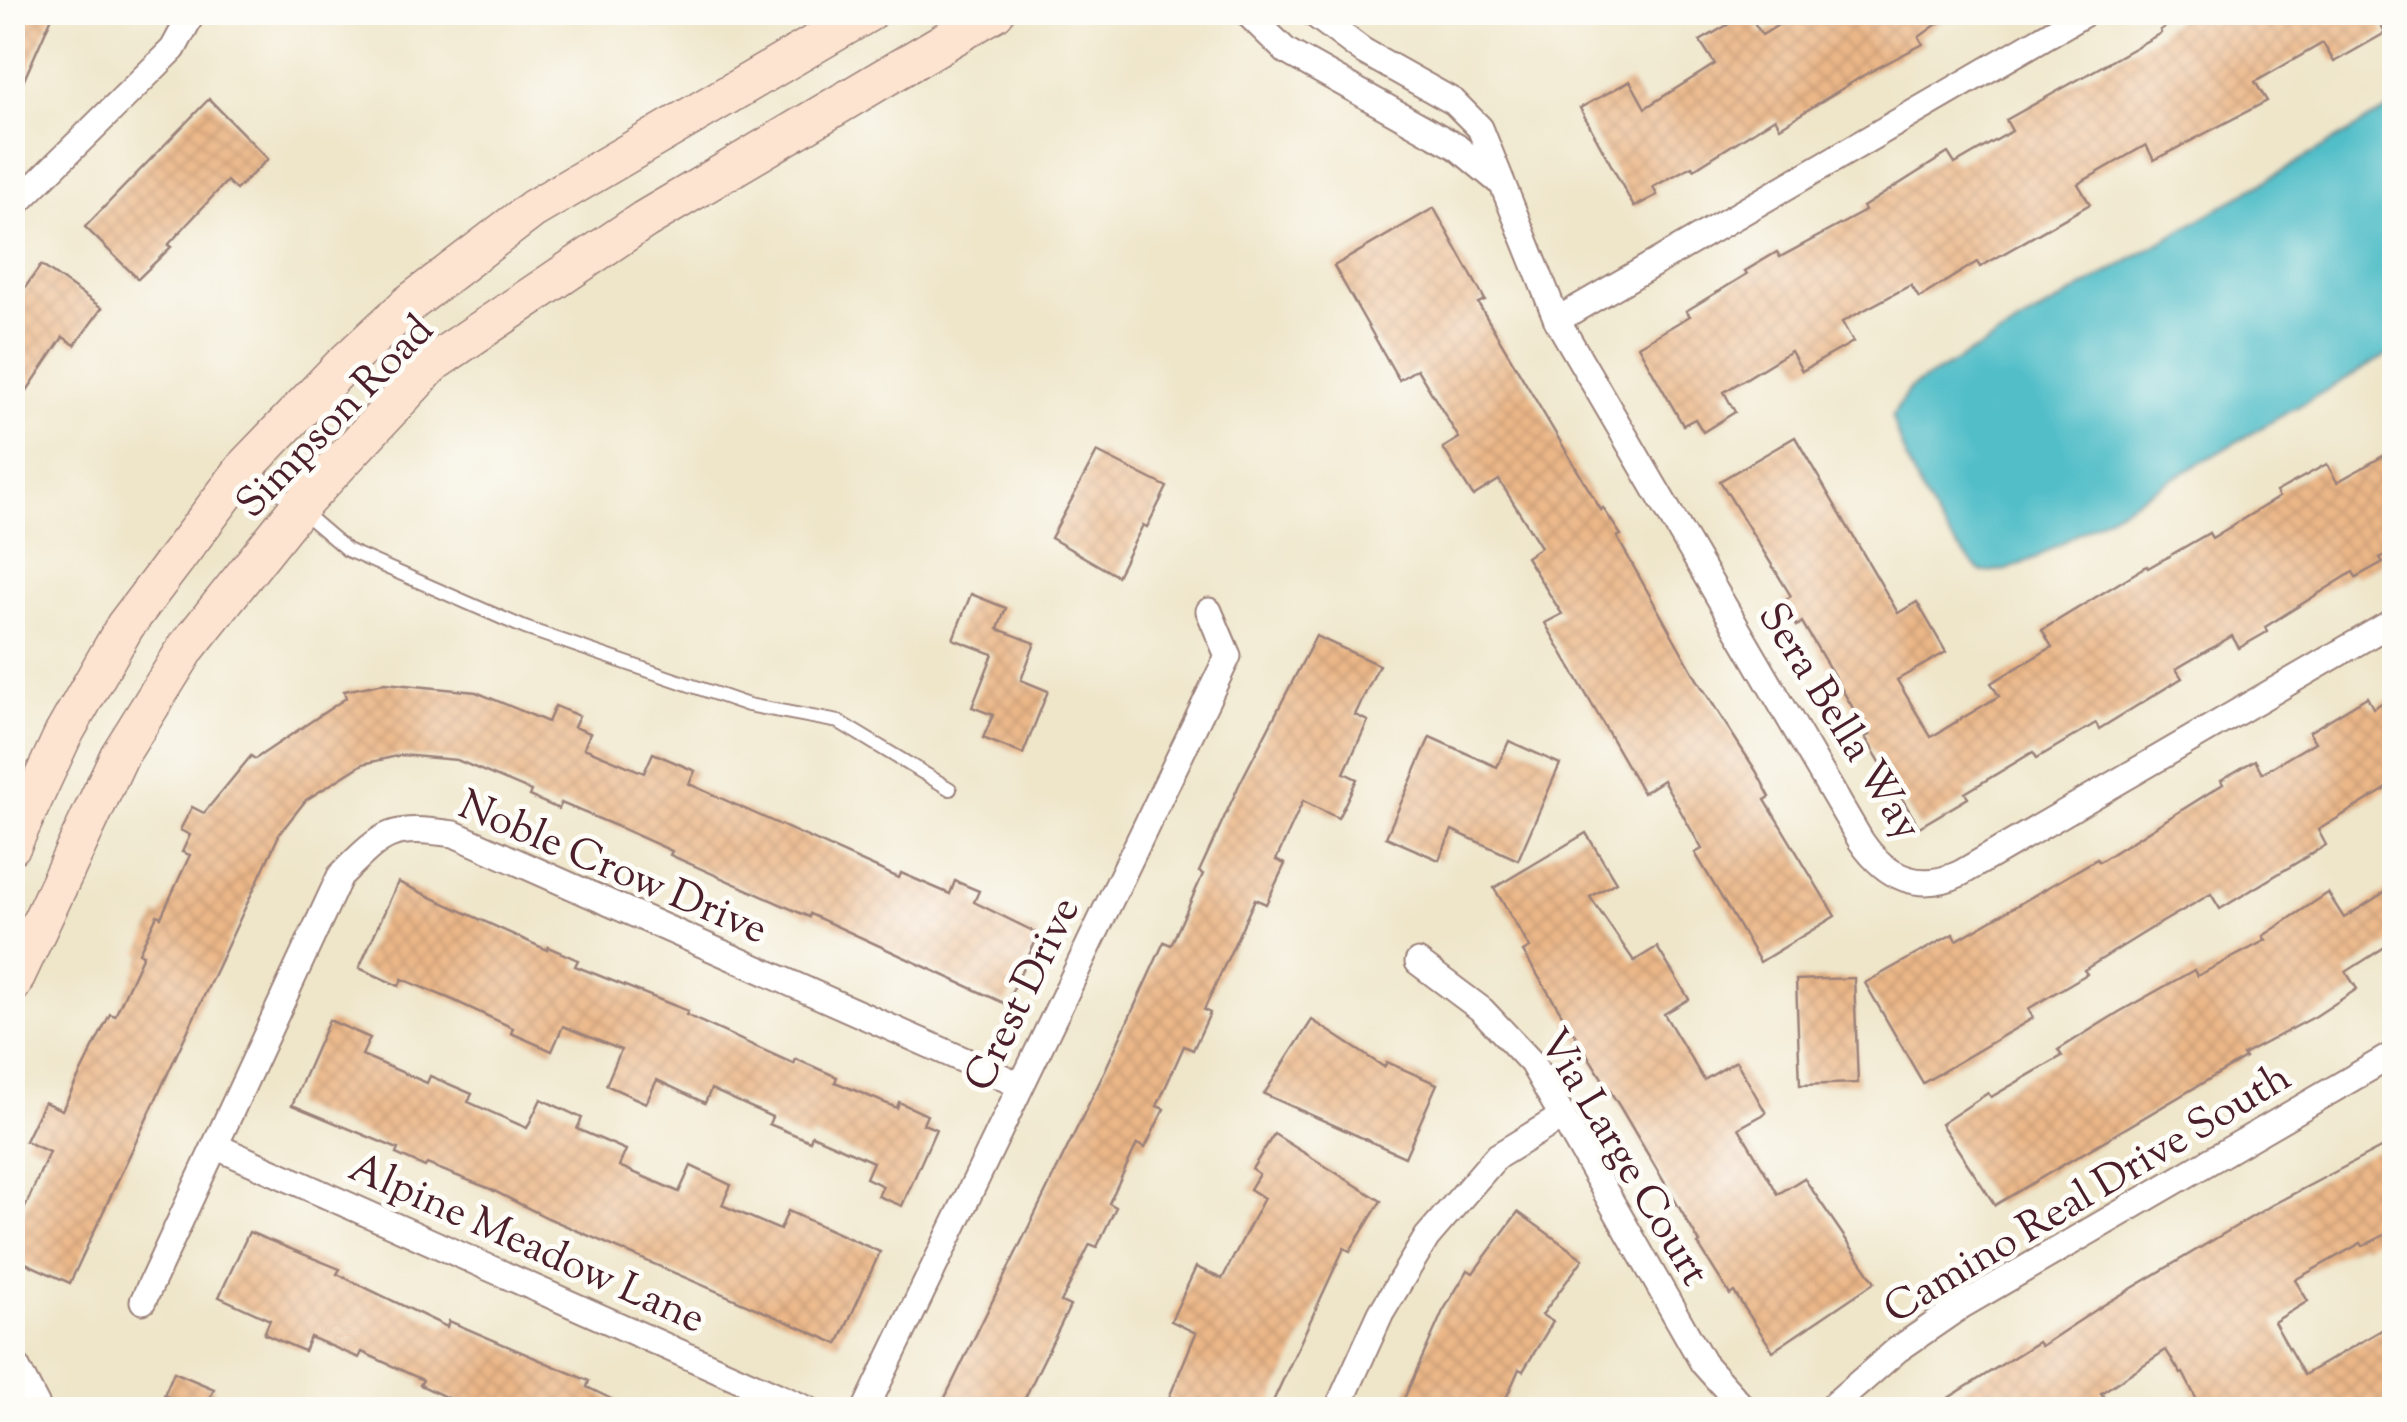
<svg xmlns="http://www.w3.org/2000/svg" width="2407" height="1422" font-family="'Sorts Mill Goudy',serif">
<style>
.water{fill:#51bec8;stroke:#4e6e7a;stroke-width:2.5}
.building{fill:url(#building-cross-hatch)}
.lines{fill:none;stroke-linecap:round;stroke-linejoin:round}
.service-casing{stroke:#9c827a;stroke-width:16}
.minor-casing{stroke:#9c827a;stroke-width:29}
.secondary-casing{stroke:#9c827a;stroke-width:41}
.service{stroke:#fff;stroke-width:12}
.minor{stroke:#fff;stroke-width:25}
.secondary{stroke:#fde4d1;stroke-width:38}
.labels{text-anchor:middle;stroke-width:10;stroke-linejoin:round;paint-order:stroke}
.street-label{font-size:42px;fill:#4a1f2b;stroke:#fdfcf7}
</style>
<defs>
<pattern id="building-cross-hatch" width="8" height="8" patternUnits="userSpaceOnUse" patternTransform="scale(2.5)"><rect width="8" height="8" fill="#ebb788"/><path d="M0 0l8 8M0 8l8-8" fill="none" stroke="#cb9d76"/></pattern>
</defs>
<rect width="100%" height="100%" fill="#fdfcf7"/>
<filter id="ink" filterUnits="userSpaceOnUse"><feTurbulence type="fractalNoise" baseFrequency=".01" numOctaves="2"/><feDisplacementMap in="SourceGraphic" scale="20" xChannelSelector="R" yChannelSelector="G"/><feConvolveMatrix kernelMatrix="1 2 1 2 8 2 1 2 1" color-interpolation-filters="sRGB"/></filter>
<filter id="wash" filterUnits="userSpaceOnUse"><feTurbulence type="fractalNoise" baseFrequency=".0048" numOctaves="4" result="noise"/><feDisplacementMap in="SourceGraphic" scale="40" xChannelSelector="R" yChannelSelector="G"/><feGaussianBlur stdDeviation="2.25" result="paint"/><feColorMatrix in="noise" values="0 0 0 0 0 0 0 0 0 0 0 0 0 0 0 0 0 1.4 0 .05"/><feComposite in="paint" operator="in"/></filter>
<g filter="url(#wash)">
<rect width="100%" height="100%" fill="#efe6ca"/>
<!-- water -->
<path class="water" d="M 2394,106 L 2394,351 L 2037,557 L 2007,570 L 1982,572 C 1939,535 1907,472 1892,417 L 1909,389 Z"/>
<g id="blocks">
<!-- building -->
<g class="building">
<polygon points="12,12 54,12 12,107"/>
<polygon points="1799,12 1954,12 1919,37 1923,44 1864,75 1780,127 1775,118 1694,169 1692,166 1653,187 1657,195 1634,207 1580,108 1630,81 1645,108 1715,64 1700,41 1748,13 1762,35"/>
<polygon points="2191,12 2373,12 2385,33 2334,62 2323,43 2255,82 2267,101 2154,160 2146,145 2078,184 2090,204 1980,267 1977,262 1919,298 1911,285 1842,322 1853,342 1802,371 1791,351 1724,392 1735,412 1703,432 1695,419 1683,425 1638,346 1690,316 1686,311 1747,274 1745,271 1777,252 1780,257 1865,211 1863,207 1948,153 1955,164 2012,131 2006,120 2161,33 2160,30"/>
<polygon points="209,99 268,159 236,190 227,181 168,245 171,247 138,279 85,227"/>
<polygon points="1434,208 1485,300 1478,303 1601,510 1603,508 1621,535 1617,537 1698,681 1756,771 1770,797 1765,800 1835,916 1760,962 1695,853 1702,849 1663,780 1643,793 1545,623 1562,614 1526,557 1541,547 1499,480 1473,496 1443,448 1459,438 1417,369 1399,380 1334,266"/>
<polygon points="41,265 102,308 75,345 63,337 12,413 12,306"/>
<polygon points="1795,437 1898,613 1917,602 1946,652 1897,680 1931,737 1999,696 1991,683 2052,647 2042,630 2147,566 2148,568 2209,533 2212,538 2279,497 2276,492 2327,464 2337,482 2394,450 2394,550 2380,558 2383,562 2356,577 2353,572 2265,627 2267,632 2239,648 2232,636 2176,669 2182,678 2099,729 2096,723 2037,758 2033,752 1965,793 1968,798 1919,827 1865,737 1869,735 1802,622 1797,626 1783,601 1791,596 1720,481"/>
<polygon points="1097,452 1167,487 1147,527 1143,525 1117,576 1051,538"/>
<polygon points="971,594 1006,608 998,629 1035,643 1021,680 1048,691 1023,754 983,738 993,715 972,707 993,654 953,639"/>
<polygon points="1316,636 1379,665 1355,715 1368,721 1344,773 1357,779 1338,818 1303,801 1276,860 1285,864 1266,904 1255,899 1204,1010 1210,1013 1193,1050 1184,1046 1157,1106 1164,1109 1145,1148 1137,1144 1109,1203 1116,1207 1097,1247 1090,1244 1061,1302 1070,1306 1019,1410 939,1410 1101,1079 1164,942 1171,945 1203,874 1199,872 1240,783"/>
<polygon points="385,683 476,692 548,722 555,706 579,716 574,727 590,733 584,748 644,773 653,753 695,771 689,784 899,878 901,873 950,894 955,881 979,891 974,902 1039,934 1006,1004 810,914 809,917 670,855 672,851 621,828 561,803 559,809 529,796 531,791 457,760 401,755 363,764 306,800 280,833 70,1283 12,1257 12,1238 49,1152 25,1141 44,1102 62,1110 110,1014 115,1016 143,955 139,953 157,915 161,917 190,855 182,852 190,835 180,830 192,807 204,813 251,756 255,759 346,698 344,691"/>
<polygon points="2394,696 2394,784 2318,830 2326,845 2220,909 2211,894 2152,928 2084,970 2087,974 2028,1009 2033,1018 1923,1083 1865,983 1953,934 1957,940 2097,859 2099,862 2223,784 2221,780 2255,760 2262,773 2315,742 2309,732 2367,697 2373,708"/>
<polygon points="1430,737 1497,767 1509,741 1560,764 1518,860 1452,830 1439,860 1386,837"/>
<polygon points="1586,833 1616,882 1590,897 1634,961 1657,947 1689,999 1664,1014 1704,1080 1736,1061 1766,1113 1739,1128 1778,1194 1804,1178 1875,1282 1773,1351 1734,1292 1730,1295 1698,1244 1700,1243 1620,1107 1523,952 1530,948 1494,888"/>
<polygon points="398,882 547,950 548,947 578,960 575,966 688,1011 686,1015 794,1064 796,1059 837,1077 835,1082 897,1108 899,1102 927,1115 923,1124 936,1129 902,1206 878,1196 883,1186 866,1178 873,1162 812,1135 810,1141 769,1124 772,1117 711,1089 705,1103 657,1080 646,1103 606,1085 621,1050 563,1026 552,1051 511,1033 513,1028 453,1000 402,979 399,986 359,968"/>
<polygon points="2394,886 2394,941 2346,972 2357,989 2316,1016 2243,1055 2245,1058 1995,1205 1941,1124 1988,1093 1991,1097 2062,1056 2058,1050 2119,1012 2194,970 2197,976 2266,940 2263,936 2328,893 2344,918"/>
<polygon points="1854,978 1858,1083 1800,1085 1796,980"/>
<polygon points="329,1020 370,1038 362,1055 427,1083 430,1076 472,1094 468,1102 527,1128 541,1099 582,1118 577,1129 626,1150 619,1166 679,1192 691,1166 731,1185 722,1205 780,1230 788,1211 880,1252 838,1344 548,1218 488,1188 427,1164 425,1167 396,1154 398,1149 292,1105"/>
<polygon points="1312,1020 1384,1067 1387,1062 1437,1084 1405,1157 1264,1094"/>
<polygon points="1274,1134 1381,1201 1350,1251 1344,1248 1269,1410 1190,1410 1168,1400 1196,1333 1171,1321 1196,1267 1222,1279 1264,1198 1250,1189 1259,1174 1252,1169"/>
<polygon points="2394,1141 2394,1230 2363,1246 2361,1243 2295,1280 2308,1301 2274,1322 2304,1375 2394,1323 2394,1410 2202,1410 2183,1373 2181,1374 2166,1350 2101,1393 2105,1399 2087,1410 1929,1410 2038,1342 2041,1346 2102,1306 2272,1205"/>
<polygon points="1518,1212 1583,1259 1542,1315 1553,1322 1523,1371 1519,1369 1501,1410 1399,1410 1443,1311 1468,1270 1473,1273"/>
<polygon points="249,1232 340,1269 337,1274 447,1327 449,1321 589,1381 587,1387 634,1410 473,1410 420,1385 423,1380 362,1352 359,1358 310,1337 304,1351 264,1334 270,1320 219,1297"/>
<polygon points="174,1372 214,1389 205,1410 197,1410 164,1395"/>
</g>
</g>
</g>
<g filter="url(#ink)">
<use href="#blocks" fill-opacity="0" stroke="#9c827a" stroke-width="2.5"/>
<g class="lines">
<defs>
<polyline id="service" points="252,469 347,550 525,628 748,705 839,722 950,789"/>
<g id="minor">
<polyline points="1246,12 1286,51 1457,147 1498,181"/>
<path d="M 1311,12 L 1363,51 L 1454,102 L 1480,128 L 1557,320 L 1861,841 C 1886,878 1920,893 1961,873 L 2394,621"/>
<polyline points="12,208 173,49 193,12"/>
<polyline points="1557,320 2087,12"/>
<polyline points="1418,962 1482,1010 1532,1063 1703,1363 1745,1410"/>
<polyline points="215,1146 809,1410"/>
<path d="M 143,1301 L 340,876 C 385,831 390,825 454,834 L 1020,1085"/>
<polyline points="12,1358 39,1410"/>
<polyline points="865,1410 1228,656 1209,611"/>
<polyline points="1337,1410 1381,1313 1427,1237 1496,1157 1563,1116"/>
<polyline points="1828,1410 1897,1350 1961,1306 2394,1054"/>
</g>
<g id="secondary">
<polyline points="12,845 63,735 125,626 247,465 342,366 410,303 533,209 869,12"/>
<polyline points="12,984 119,756 187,647 298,508 434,362 644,220 995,12"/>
</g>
</defs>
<!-- service casing -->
<use href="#service" class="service-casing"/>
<!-- minor casing -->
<use href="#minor" class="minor-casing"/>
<!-- secondary casing -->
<use href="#secondary" class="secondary-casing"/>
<!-- service -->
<use href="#service" class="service"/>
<!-- minor -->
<use href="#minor" class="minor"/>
<!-- secondary -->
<use href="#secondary" class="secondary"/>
</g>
</g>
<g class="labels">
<!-- street labels -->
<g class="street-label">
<text transform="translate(333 415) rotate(-46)" y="15">Simpson Road</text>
<text transform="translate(1842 720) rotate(58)" y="15">Sera Bella Way</text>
<text transform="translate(614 865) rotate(23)" y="15">Noble Crow Drive</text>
<text transform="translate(1020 993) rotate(-64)" y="15">Crest Drive</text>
<text transform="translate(1626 1156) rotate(59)" y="15">Via Large Court</text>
<text transform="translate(2086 1191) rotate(-31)" y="15">Camino Real Drive South</text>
<text transform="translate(528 1241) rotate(24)" y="15">Alpine Meadow Lane</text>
</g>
</g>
<!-- margin -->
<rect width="2407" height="1422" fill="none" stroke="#fdfcf7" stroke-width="50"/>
</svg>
